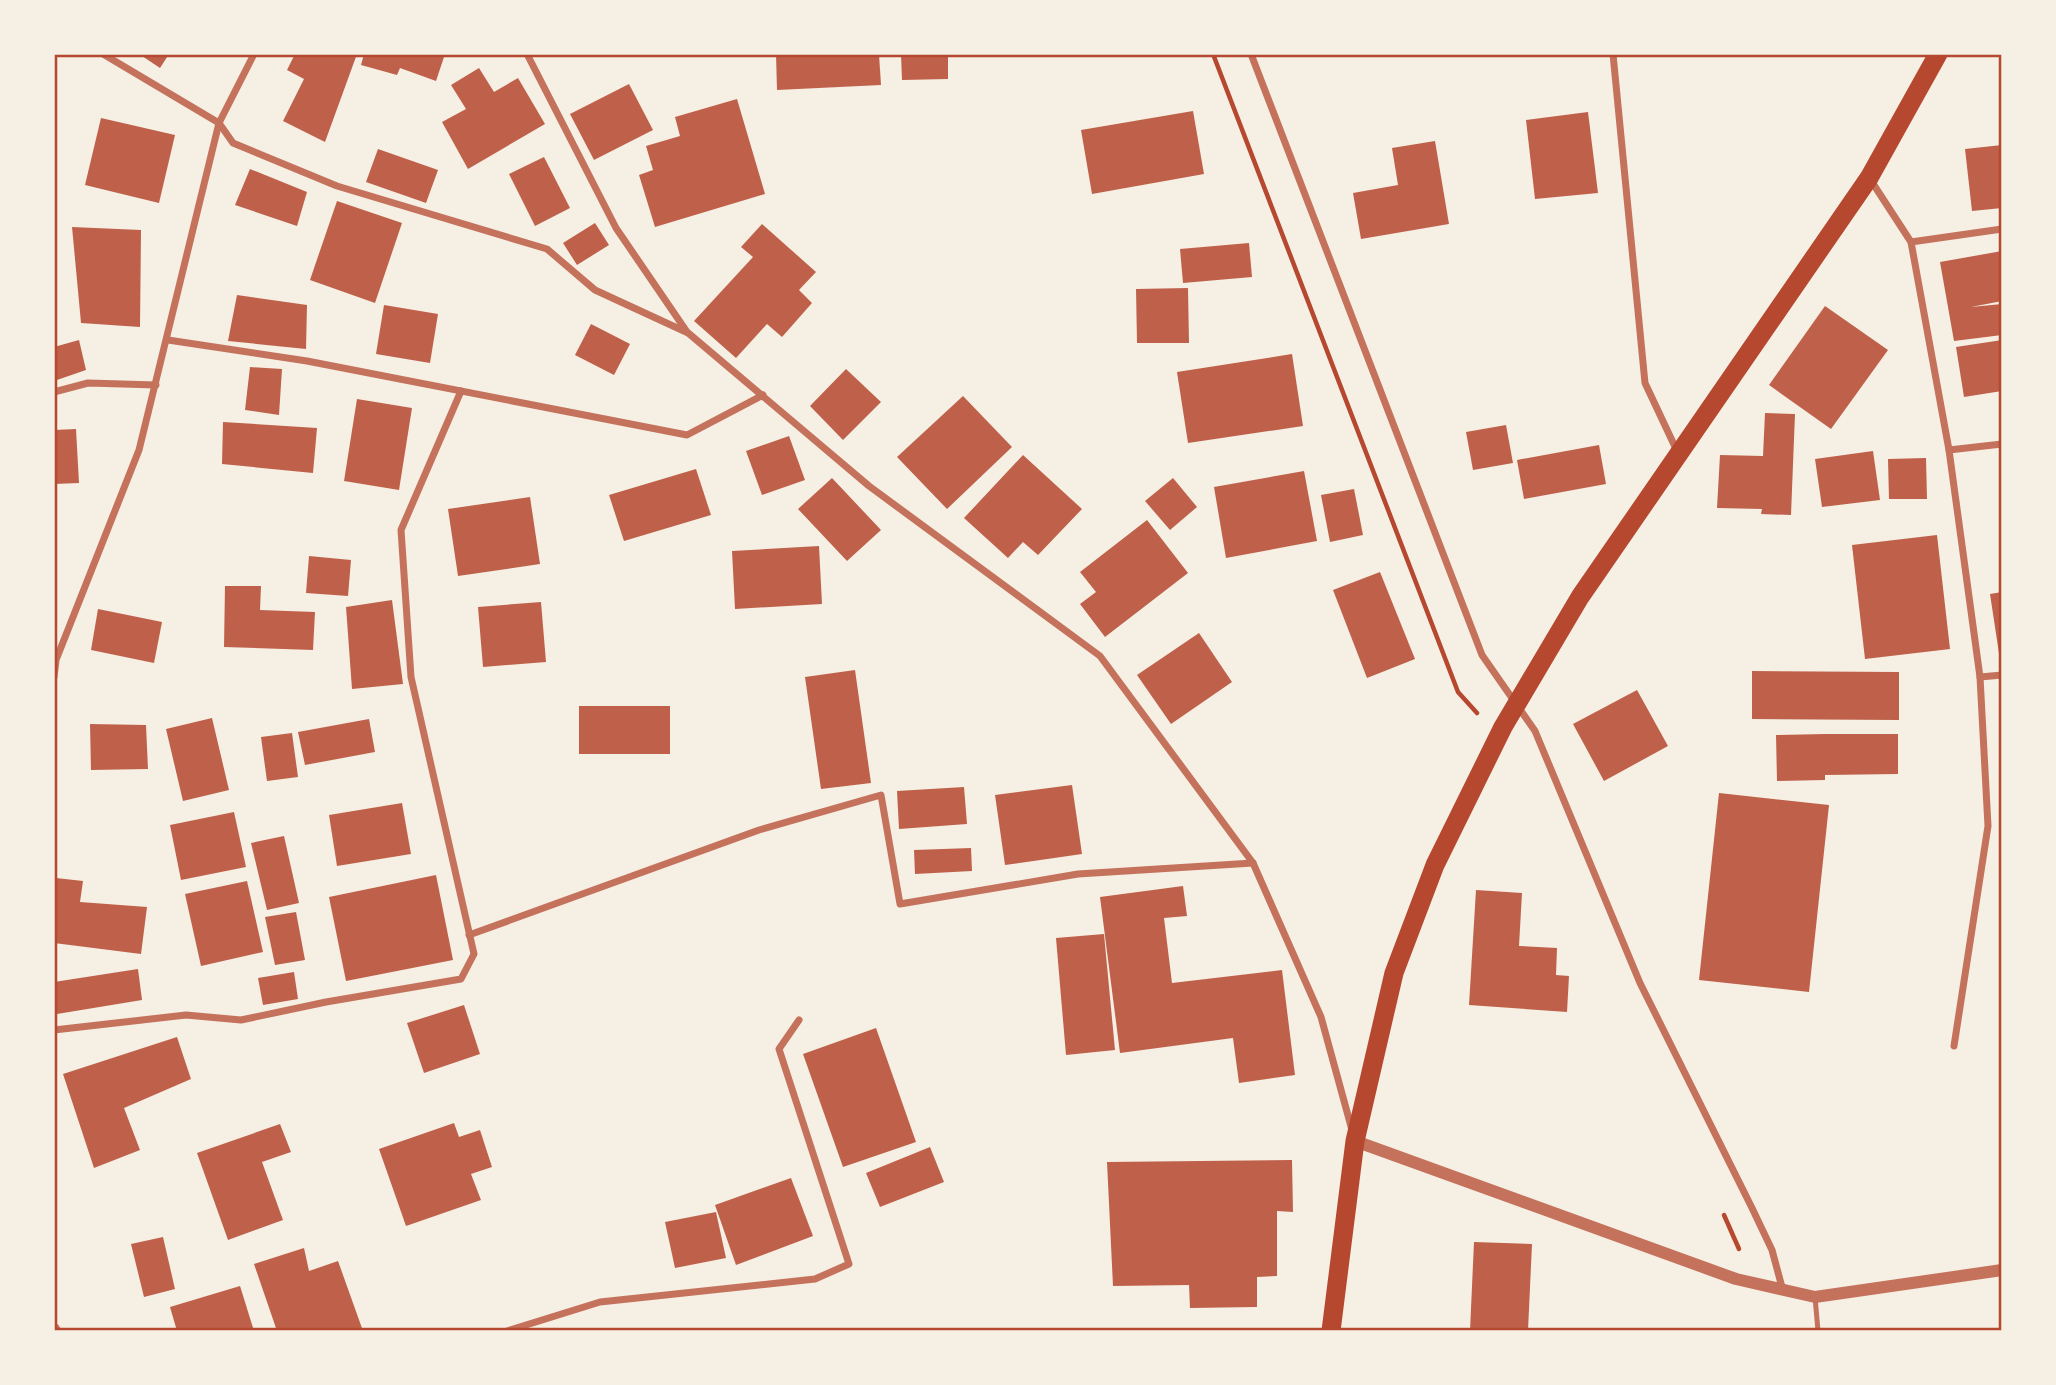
<svg xmlns="http://www.w3.org/2000/svg" width="2056" height="1385" font-family="'Sofia Sans Condensed',sans-serif">
<style>
.building{fill:#bf614a}
.lines{fill:none;stroke-linecap:round;stroke-linejoin:round}
.path{stroke:#b5482f;stroke-width:4.5}
.service{stroke:#c5725c;stroke-width:5}
.minor{stroke:#c5725c;stroke-width:7}
.tertiary{stroke:#c5725c;stroke-width:12}
.trunk{stroke:#b5482f;stroke-width:19}
.neatline{fill:none;stroke:#b5482f;stroke-width:2.5}
</style>
<rect width="100%" height="100%" fill="#f6efe4"/>
<!-- building -->
<g class="building">
<polygon points="139,54 169,54 160,68"/>
<polygon points="295,54 357,54 325,142 283,121 304,79 287,70"/>
<polygon points="364,54 445,54 436,81 400,68 397,75 361,65"/>
<polygon points="776,54 879,54 881,85 777,90"/>
<polygon points="901,54 948,54 948,79 902,80"/>
<polygon points="479,68 494,92 518,78 545,124 468,169 442,122 466,109 451,85"/>
<polygon points="629,84 653,130 594,160 570,114"/>
<polygon points="737,99 765,194 655,227 639,175 653,170 646,146 680,136 675,117"/>
<polygon points="1193,111 1204,174 1092,194 1081,130"/>
<polygon points="1588,112 1598,193 1535,199 1526,120"/>
<polygon points="101,118 175,135 159,203 85,185"/>
<polygon points="1435,141 1449,224 1361,239 1353,193 1398,185 1392,148"/>
<polygon points="2002,145 2002,208 1972,211 1965,149"/>
<polygon points="378,149 438,170 426,203 366,182"/>
<polygon points="544,157 570,208 535,226 509,174"/>
<polygon points="250,169 307,192 297,226 235,205"/>
<polygon points="337,201 402,223 375,303 310,280"/>
<polygon points="595,223 609,245 577,265 563,243"/>
<polygon points="762,224 816,272 799,290 812,303 782,337 767,324 736,358 694,321 753,257 741,247"/>
<polygon points="72,227 141,230 140,327 81,323"/>
<polygon points="1249,243 1252,277 1183,283 1180,249"/>
<polygon points="2002,251 2002,301 1971,307 2002,304 2002,335 1954,341 1940,262"/>
<polygon points="1188,288 1189,343 1137,343 1136,289"/>
<polygon points="237,295 307,305 306,349 228,341"/>
<polygon points="384,305 438,314 430,363 376,354"/>
<polygon points="1825,306 1888,350 1831,429 1769,385"/>
<polygon points="591,324 630,344 614,375 575,355"/>
<polygon points="79,340 86,370 54,381 54,347"/>
<polygon points="2002,340 2002,391 1964,397 1956,347"/>
<polygon points="1292,354 1303,426 1188,443 1177,372"/>
<polygon points="250,367 282,369 279,415 245,410"/>
<polygon points="846,369 881,402 843,440 810,406"/>
<polygon points="963,396 1012,447 947,509 897,457"/>
<polygon points="357,399 412,408 399,490 344,481"/>
<polygon points="1765,413 1795,414 1791,515 1761,514 1762,509 1717,508 1720,455 1763,456"/>
<polygon points="223,422 317,428 313,473 222,464"/>
<polygon points="1506,425 1513,463 1473,470 1466,432"/>
<polygon points="76,429 79,483 54,484 54,430"/>
<polygon points="789,436 805,480 762,495 746,451"/>
<polygon points="1599,445 1606,484 1524,499 1517,460"/>
<polygon points="1873,451 1880,500 1822,507 1815,459"/>
<polygon points="1023,455 1082,509 1038,555 1023,542 1008,558 964,518"/>
<polygon points="1926,458 1927,499 1889,499 1888,459"/>
<polygon points="696,469 711,515 624,541 609,495"/>
<polygon points="1304,471 1317,541 1226,558 1214,487"/>
<polygon points="832,478 881,530 847,561 798,509"/>
<polygon points="1173,478 1197,507 1170,530 1145,501"/>
<polygon points="1354,489 1363,535 1330,542 1321,495"/>
<polygon points="530,497 540,564 458,576 448,509"/>
<polygon points="1147,520 1188,573 1105,637 1080,604 1096,592 1080,572"/>
<polygon points="1937,535 1950,649 1865,659 1852,545"/>
<polygon points="819,546 822,604 735,609 732,551"/>
<polygon points="309,556 351,560 348,596 306,593"/>
<polygon points="1380,572 1415,659 1367,678 1333,590"/>
<polygon points="225,586 261,586 260,610 315,612 313,650 224,647"/>
<polygon points="2002,592 2002,660 2000,660 1990,594"/>
<polygon points="392,600 403,684 352,689 346,607"/>
<polygon points="541,602 546,662 483,667 478,607"/>
<polygon points="98,609 162,622 154,663 91,650"/>
<polygon points="1199,633 1232,682 1171,724 1137,675"/>
<polygon points="855,670 871,783 821,789 805,677"/>
<polygon points="1752,671 1899,672 1899,720 1752,719"/>
<polygon points="1637,690 1668,746 1604,781 1573,724"/>
<rect x="579" y="706" width="91" height="48"/>
<polygon points="212,718 229,790 183,801 166,729"/>
<polygon points="369,719 375,752 305,765 298,732"/>
<polygon points="90,724 146,725 148,769 91,770"/>
<polygon points="292,733 298,777 267,781 261,737"/>
<polygon points="1825,734 1898,734 1898,774 1825,775 1825,780 1777,781 1776,735"/>
<polygon points="1072,785 1082,854 1005,865 995,795"/>
<polygon points="964,787 967,824 899,829 897,791"/>
<polygon points="1719,793 1829,805 1809,992 1699,980"/>
<polygon points="402,803 411,854 337,866 329,815"/>
<polygon points="234,812 246,867 181,880 170,825"/>
<polygon points="284,836 299,903 267,910 251,843"/>
<polygon points="971,848 972,871 915,874 914,850"/>
<polygon points="436,875 453,960 346,981 329,897"/>
<polygon points="56,878 83,881 80,902 147,907 141,954 54,943"/>
<polygon points="247,881 263,952 201,966 185,894"/>
<polygon points="1183,886 1187,916 1164,918 1172,983 1282,970 1295,1075 1239,1083 1233,1038 1120,1053 1100,897"/>
<polygon points="1476,890 1522,893 1519,946 1557,948 1556,975 1569,976 1567,1012 1469,1005"/>
<polygon points="296,912 305,960 275,965 265,917"/>
<polygon points="1104,934 1115,1050 1066,1055 1056,938"/>
<polygon points="138,969 142,1000 57,1014 54,982"/>
<polygon points="294,972 298,999 263,1005 258,978"/>
<polygon points="464,1005 480,1054 424,1073 407,1023"/>
<polygon points="876,1028 916,1142 843,1167 803,1054"/>
<polygon points="177,1037 191,1079 124,1108 140,1150 94,1168 63,1074"/>
<polygon points="454,1123 459,1137 480,1130 492,1167 471,1174 481,1200 406,1226 379,1149"/>
<polygon points="280,1124 291,1152 262,1162 283,1220 228,1240 197,1153"/>
<polygon points="930,1147 944,1182 880,1207 866,1173"/>
<polygon points="1292,1160 1293,1212 1277,1211 1277,1276 1257,1277 1257,1307 1190,1308 1189,1285 1113,1286 1107,1162"/>
<polygon points="791,1178 813,1236 736,1265 715,1205"/>
<polygon points="716,1212 726,1258 675,1268 665,1222"/>
<polygon points="163,1237 175,1289 144,1297 131,1244"/>
<polygon points="1474,1242 1532,1244 1528,1331 1470,1331"/>
<polygon points="304,1248 309,1271 338,1261 363,1331 277,1331 254,1264"/>
<polygon points="240,1286 254,1331 177,1331 170,1307"/>
</g>
<g class="lines">
<!-- path -->
<g class="path">
<polyline points="1213,54 1458,692 1477,713"/>
<polyline points="1724,1215 1739,1249"/>
</g>
<!-- service -->
<polyline class="service" points="1815,1297 1818,1331"/>
<!-- minor -->
<g class="minor">
<polyline points="103,54 219,123 233,143 337,186 547,249 595,290 686,332"/>
<polyline points="527,54 616,228 687,332 869,486 1100,656 1253,863 1321,1017 1352,1130"/>
<polyline points="1251,54 1482,655 1535,731 1640,983 1752,1208 1772,1250 1783,1291"/>
<polyline points="1613,54 1645,383 1677,451"/>
<polyline points="1870,179 1911,242 1949,450 1980,677 2002,675"/>
<polyline points="1911,242 2002,229"/>
<polyline points="168,340 307,361 687,435 763,395"/>
<polyline points="54,392 88,383 156,385"/>
<polyline points="1949,450 2002,444"/>
<polyline points="54,677 56,660 139,450 219,123 254,54"/>
<polyline points="469,935 759,830 881,795 900,904 1078,874 1253,863"/>
<polyline points="54,1030 186,1015 241,1020 326,1002 461,979 474,954 411,677 401,530 461,391"/>
<polyline points="1954,1046 1988,826 1980,677"/>
<polyline points="507,1331 600,1302 815,1279 849,1264 779,1049 799,1020"/>
</g>
<!-- tertiary -->
<g class="tertiary">
<polyline points="1355,1141 1736,1279 1815,1297 2002,1270"/>
<polyline points="54,1329 55,1331"/>
</g>
<!-- trunk -->
<polyline class="trunk" points="1331,1331 1355,1141 1394,973 1435,865 1503,727 1580,597 1869,178 1938,54"/>
</g>
<!-- border -->
<rect width="2056" height="1385" fill="none" stroke="#f6efe4" stroke-width="112"/>
<rect x="56" y="56" width="1944" height="1273" class="neatline"/>
</svg>
